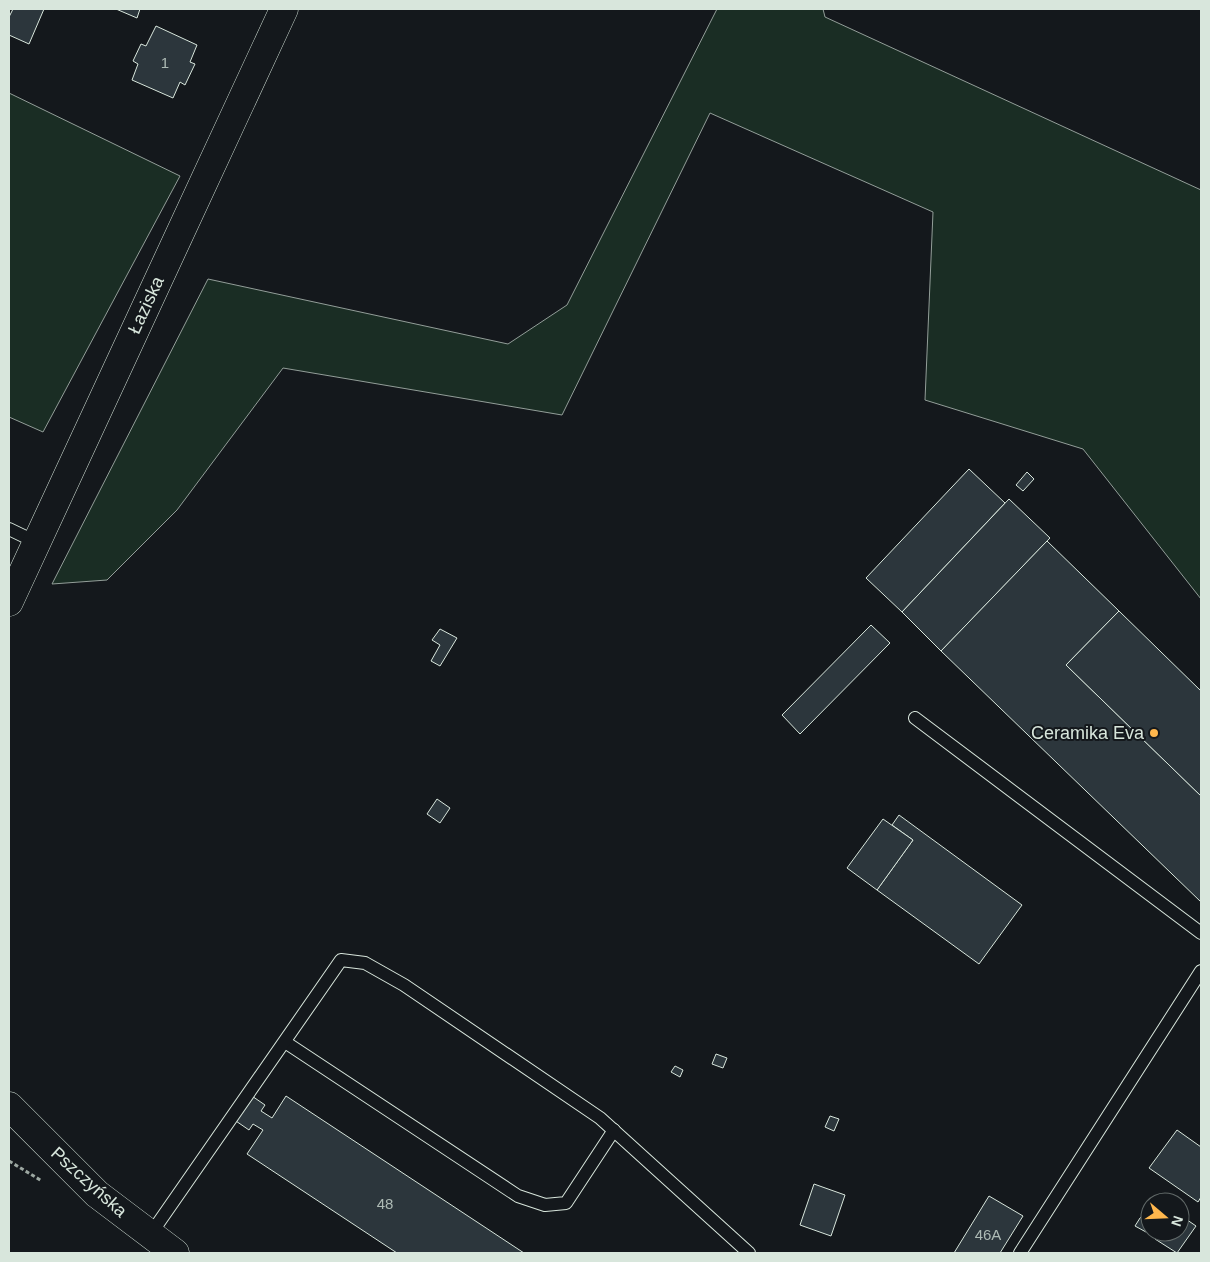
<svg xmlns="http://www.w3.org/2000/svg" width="1210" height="1262" font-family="Arial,sans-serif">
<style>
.green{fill:#1a2d24;stroke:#939e99}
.building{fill:#2c363c;stroke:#d8e6dc}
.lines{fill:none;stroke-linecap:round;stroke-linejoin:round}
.lane-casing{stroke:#d8e6dc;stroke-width:14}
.secondary-casing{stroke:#d8e6dc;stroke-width:29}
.path{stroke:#9da8a2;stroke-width:3;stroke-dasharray:4 2.5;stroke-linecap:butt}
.lane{stroke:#14181c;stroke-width:12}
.secondary{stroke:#14181c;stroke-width:28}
.poi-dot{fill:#ffb74d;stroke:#14181c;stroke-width:2}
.labels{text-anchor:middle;stroke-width:4;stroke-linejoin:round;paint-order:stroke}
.number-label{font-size:15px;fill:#adbab4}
.street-label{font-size:18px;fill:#d8e6dc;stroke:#14181c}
.poi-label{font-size:18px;fill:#d8e6dc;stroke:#14181c;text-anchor:end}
</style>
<rect width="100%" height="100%" fill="#14181c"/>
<!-- green -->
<g class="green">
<polygon points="717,9 823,9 825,17 1201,190 1201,599 1083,449 925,400 933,212 710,113 562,415 283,368 177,510 107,580 52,584 208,279 508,344 567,305"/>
<polygon points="9,93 180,176 43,432 9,417"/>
</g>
<!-- building -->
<g class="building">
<polygon points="13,9 44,9 29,44 9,35 9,17"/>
<polygon points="116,9 140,9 137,18"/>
<polygon points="156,26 197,45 190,62 195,64 185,85 180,82 173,98 132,80 138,64 133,61 141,44 146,46"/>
<polygon points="969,469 1005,503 902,612 866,578"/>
<polygon points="1027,472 1034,479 1023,491 1016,485"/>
<polygon points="1009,499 1050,538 941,651 902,612"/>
<polygon points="1047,541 1119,611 1066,665 1201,796 1201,902 941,651"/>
<polygon points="1119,611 1201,691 1201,796 1066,665"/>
<polygon points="871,625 890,643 800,734 782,715"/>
<polygon points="440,629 457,638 440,666 431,661 440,645 432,640"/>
<polygon points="437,799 450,808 440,823 427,814"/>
<polygon points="899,815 1022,905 979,964 877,890 913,840 892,825"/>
<polygon points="883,819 913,840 877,890 847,868"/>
<polygon points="716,1054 727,1058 723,1068 712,1064"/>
<polygon points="675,1066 683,1070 680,1077 671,1072"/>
<polygon points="249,1094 265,1105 261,1111 272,1118 286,1096 524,1253 397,1253 247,1154 263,1130 253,1124 249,1130 233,1119"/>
<polygon points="830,1116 839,1119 834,1131 825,1127"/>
<polygon points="1177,1130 1201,1147 1201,1197 1198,1202 1149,1168"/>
<polygon points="814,1184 845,1195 831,1236 800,1225"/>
<polygon points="989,1196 1023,1216 1000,1253 954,1253"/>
<polygon points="1150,1210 1150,1229 1146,1232 1135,1226 1140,1218"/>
<polygon points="1180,1215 1196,1226 1177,1253 1155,1239 1160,1232 1180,1232"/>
</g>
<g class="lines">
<defs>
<g id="lane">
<polyline points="9,529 36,542"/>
<polyline points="915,718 1201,933"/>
<polyline points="285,1042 518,1196 545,1205 566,1203 614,1130"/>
<polyline points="150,1235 341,960 365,963 404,985 600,1118 749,1253"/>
<polyline points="1020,1253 1201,971"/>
</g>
<g id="secondary">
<polyline points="9,602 284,9"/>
<polyline points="9,1106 97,1194 175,1253"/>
</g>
</defs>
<!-- lane casing -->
<use href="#lane" class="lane-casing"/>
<!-- secondary casing -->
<use href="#secondary" class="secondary-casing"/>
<!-- path -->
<polyline class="path" points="9,1161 42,1181"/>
<!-- lane -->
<use href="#lane" class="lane"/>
<!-- secondary -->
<use href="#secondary" class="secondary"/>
</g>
<!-- markers -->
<circle class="poi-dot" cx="1154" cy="733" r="5"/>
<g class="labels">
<!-- number labels -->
<g class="number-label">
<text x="165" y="68">1</text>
<text x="385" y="1209">48</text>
<text x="988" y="1240">46A</text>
</g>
<!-- street labels -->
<g class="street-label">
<text transform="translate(146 305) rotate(-65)" y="6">Łaziska</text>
<text transform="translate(89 1182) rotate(42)" y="6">Pszczyńska</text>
</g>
<!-- poi labels -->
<g class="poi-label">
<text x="1144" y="739">Ceramika Eva</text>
</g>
</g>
<!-- border -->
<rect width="1210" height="1262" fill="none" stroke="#d8e6dc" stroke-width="20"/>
<!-- north arrow -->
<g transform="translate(1165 1217) rotate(109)"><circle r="24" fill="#14181c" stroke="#626a69"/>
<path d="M0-4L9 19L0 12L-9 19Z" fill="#ffb74d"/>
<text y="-8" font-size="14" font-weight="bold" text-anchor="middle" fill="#d8e6dc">N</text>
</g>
</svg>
